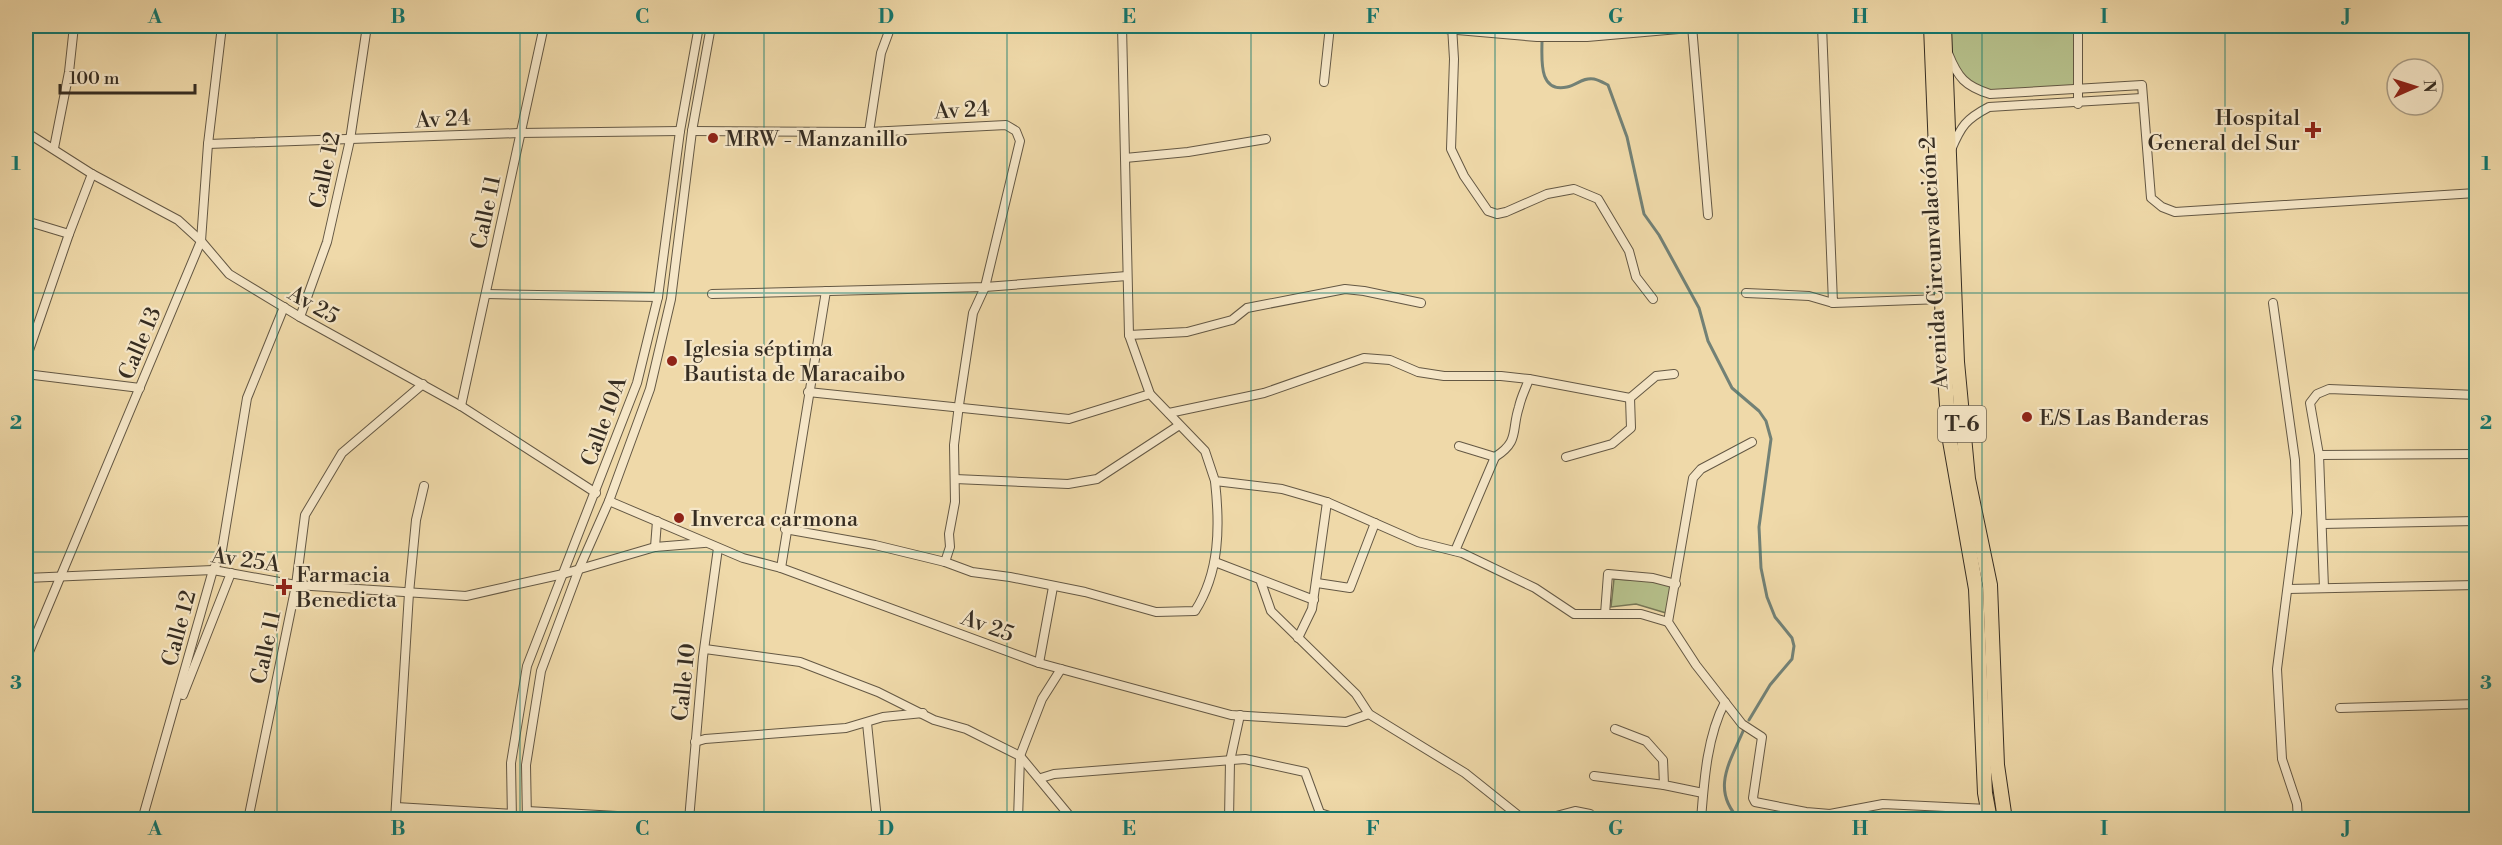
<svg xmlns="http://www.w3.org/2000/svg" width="2502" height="845" font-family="'Libre Bodoni',serif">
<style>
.green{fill:#b6c08b;stroke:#767656;stroke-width:1.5}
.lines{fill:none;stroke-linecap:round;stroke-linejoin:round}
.stream{stroke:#728176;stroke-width:3}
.minor-casing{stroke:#645844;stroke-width:10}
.primary-casing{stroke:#362d22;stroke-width:16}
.minor{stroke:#f5e6c7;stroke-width:8}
.primary{stroke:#efd9a9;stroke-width:14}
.grid{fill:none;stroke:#0f766e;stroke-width:1.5;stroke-opacity:0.55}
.poi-dot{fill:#8f2418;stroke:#f5e6c7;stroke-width:2}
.labels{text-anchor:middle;stroke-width:4.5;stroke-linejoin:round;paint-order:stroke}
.shield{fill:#f5e6c7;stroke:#6f6454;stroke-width:1.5}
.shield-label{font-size:21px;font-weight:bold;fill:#362d22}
.street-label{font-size:22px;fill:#362d22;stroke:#f5e6c7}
.poi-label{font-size:22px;fill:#362d22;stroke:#f5e6c7;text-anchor:start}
.neatline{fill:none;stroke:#0f766e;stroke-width:2}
.grid-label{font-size:20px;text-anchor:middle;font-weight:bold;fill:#0f766e}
</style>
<rect width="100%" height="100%" fill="#efd9a9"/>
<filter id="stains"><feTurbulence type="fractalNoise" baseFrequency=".00333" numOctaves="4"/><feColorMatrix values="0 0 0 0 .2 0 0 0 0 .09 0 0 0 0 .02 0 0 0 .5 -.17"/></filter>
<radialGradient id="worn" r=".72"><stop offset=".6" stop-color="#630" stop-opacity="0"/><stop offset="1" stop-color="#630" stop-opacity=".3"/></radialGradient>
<!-- green -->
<g class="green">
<polygon points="1944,26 2078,26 2078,90 1990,94 1971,88 1953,65"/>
<polygon points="1614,579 1651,581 1671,586 1666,613 1636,604 1611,607"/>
</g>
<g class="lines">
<!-- stream -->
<g class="stream">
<polyline points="1543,26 1544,26"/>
<path d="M 1542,41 C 1542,59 1538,93 1567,87 C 1577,85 1583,77 1594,79 C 1599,80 1604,83 1608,85 L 1627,137 L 1644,214 L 1659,235 L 1699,308 L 1708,341 L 1732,388 L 1759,411 L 1766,421 L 1771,439 L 1759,527 L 1761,568 L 1767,597 L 1775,617 L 1792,638 L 1794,646 L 1792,659 L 1770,685 L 1749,720"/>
<path d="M 1740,820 C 1710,790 1730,762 1744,729"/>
</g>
<defs>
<g id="minor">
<polyline points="1122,26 1129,335 1150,394 1205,451 1215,481 1282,489 1327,502 1418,542 1462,553 1535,588 1574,614 1641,614 1668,622"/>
<polyline points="1411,26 1537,37 1587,37 1713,26"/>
<polyline points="1452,26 1454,59 1451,149 1464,176 1488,211 1497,214 1506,212 1547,194 1574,189 1598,199 1629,251 1636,277 1653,299"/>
<polyline points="1692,26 1708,215"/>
<polyline points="1822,26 1833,303 1942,299"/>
<path d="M 1948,53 C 1958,78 1965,86 1990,94 L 2142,85 L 2151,198 L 2162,207 L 2175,212 L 2476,193"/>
<polyline points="1324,82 1330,26"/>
<polyline points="2078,104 2078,26"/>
<polyline points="692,131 869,132 1006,125 1016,131 1020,141 985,287 973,313 959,405 954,445 955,502 949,534 950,547 945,562"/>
<polyline points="26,132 92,174 178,220 201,241 229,274 300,317 461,406 596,493"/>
<polyline points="869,132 881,53 891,26"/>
<polyline points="208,144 519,133 680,131"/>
<polyline points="54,148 69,72 74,26"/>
<path d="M 1951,150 C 1961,126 1966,119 1989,107 L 2142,98"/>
<polyline points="1125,158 1188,152 1266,139"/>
<polyline points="26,221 69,234 26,359"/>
<polyline points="69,234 92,174"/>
<polyline points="1746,293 1809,296 1833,303"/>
<polyline points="486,294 658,297"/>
<polyline points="712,294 985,287 1127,276"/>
<polyline points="2273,303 2295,460 2297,513 2277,669 2282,759 2297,804 2298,820"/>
<polyline points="300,317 327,242 350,140 367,26"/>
<polyline points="1129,335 1187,332 1232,320 1247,308 1345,289 1364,291 1421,303"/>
<polyline points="26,374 140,388"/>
<polyline points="808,392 1069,419 1150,394"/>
<polyline points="461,406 544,26"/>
<polyline points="1169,413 1264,393 1364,358 1390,360 1418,372 1444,376 1501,376 1529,379 1630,398"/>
<polyline points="1752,442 1701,469 1693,478 1668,622 1696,665 1742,724 1762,737 1753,798 1755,802 1806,812 1830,814 1883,804 1988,809"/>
<polyline points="2319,455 2476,454"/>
<path d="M 1495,457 C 1520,441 1511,431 1519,407 C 1521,397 1526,388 1529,379"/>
<polyline points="1566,457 1612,444 1631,428 1630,398 1656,376 1674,374"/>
<polyline points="955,479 1068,484 1097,479 1178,426"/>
<polyline points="609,501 743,558 781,568 1039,663 1231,715 1346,722 1369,714"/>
<polyline points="2322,524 2476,521"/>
<path d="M 785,529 L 875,545 L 945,562 L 972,572 L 1010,577 L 1085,592 L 1156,612 L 1195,611 C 1220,572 1220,526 1215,481"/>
<polyline points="655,547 657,521"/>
<polyline points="1455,551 1495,457 1459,446"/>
<polyline points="1215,562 1314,600"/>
<polyline points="781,568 826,291"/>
<polyline points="26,578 213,570 296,585 466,596 563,574 655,547 704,543"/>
<polyline points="1261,582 1271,611 1356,694 1369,714 1465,773 1524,820"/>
<polyline points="1317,583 1350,588 1375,523"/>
<polyline points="2324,588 2319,455 2310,403 2317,394 2329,389 2476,395"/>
<polyline points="2288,589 2476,585"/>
<polyline points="1605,614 1608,574 1653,578 1676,584"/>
<polyline points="1298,638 1312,609 1327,502"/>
<polyline points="705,649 800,662 878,692 934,720 966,729 1020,756 1073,820"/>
<polyline points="26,659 201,241 208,144 222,26"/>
<polyline points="1039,663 1053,587"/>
<polyline points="183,695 231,573"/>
<polyline points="2340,708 2476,704"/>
<polyline points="867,723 877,820"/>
<polyline points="1615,729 1646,741 1663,760 1664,785 1703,793"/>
<polyline points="695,742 705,739 846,728 883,717 923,713"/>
<polyline points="1594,776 1664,785"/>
<polyline points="1041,778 1054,774 1245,759 1305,772 1320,813 1342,820"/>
<polyline points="396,807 512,814"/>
<polyline points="527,811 689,820 703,657 718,548"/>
<polyline points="142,820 213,570 221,556 247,398 284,307"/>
<polyline points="248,820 296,585 305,515 342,453 423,384"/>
<polyline points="395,820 409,593 416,520 424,486"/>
<polyline points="512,820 511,763 527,666 637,383 658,297 680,131 699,26"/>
<polyline points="527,820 526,765 541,671 579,569 609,501 650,389 671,299 692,131 711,26"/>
<polyline points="1018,820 1020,756 1042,699 1061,669"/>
<polyline points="1229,820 1230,761 1240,715"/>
<polyline points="1541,820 1575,811 1590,814"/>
<path d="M 1701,820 C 1704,781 1707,736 1725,702"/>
</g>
<g id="primary">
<polyline points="1931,26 1945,375 1949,435 1976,589 1985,793 1990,820"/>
<polyline points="1944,26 1957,362 1968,479 1990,585 1997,765 2005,820"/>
</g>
</defs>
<!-- minor casing -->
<use href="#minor" class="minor-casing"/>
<!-- primary casing -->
<use href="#primary" class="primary-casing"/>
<!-- minor -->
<use href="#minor" class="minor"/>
<!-- primary -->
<use href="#primary" class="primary"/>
</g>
<!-- grid -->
<path class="grid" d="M 277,26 L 277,820M 520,26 L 520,820M 764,26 L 764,820M 1007,26 L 1007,820M 1251,26 L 1251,820M 1495,26 L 1495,820M 1738,26 L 1738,820M 1982,26 L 1982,820M 2225,26 L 2225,820M 26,293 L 2476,293M 26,552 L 2476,552"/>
<!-- markers -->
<g class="poi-dot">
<path d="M2310 121h6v6h6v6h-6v6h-6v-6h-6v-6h6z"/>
<circle cx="713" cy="138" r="6"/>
<circle cx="672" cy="361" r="6"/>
<circle cx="2027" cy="417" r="6"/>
<circle cx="679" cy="518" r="6"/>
<path d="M281 578h6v6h6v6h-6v6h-6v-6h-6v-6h6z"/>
</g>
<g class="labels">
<!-- shield labels -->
<rect class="shield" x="1938" y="406" width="48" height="36" rx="4.5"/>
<g class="shield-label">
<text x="1962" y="431">T-6</text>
</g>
<!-- street labels -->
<g class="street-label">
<text transform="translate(962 109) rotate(-3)" y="8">Av 24</text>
<text transform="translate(443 118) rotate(-3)" y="8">Av 24</text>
<text transform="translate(324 170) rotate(-78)" y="8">Calle 12</text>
<text transform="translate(485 212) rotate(-78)" y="8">Calle 11</text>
<text transform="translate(1933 263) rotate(-93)" y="8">Avenida Circunvalación 2</text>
<text transform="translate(314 304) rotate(30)" y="8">Av 25</text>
<text transform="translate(139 343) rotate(-67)" y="8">Calle 13</text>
<text transform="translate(603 421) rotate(-70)" y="8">Calle 10A</text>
<text transform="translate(246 559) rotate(8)" y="8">Av 25A</text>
<text transform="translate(988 625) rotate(20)" y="8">Av 25</text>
<text transform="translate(178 628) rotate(-75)" y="8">Calle 12</text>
<text transform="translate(265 647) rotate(-78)" y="8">Calle 11</text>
<text transform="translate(683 682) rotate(-84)" y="8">Calle 10</text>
</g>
<!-- poi labels -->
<g class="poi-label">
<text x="2300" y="125" text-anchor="end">Hospital<tspan x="2300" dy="25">General del Sur</tspan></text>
<text x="725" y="146">MRW - Manzanillo</text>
<text x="684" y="356">Iglesia séptima<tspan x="684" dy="25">Bautista de Maracaibo</tspan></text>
<text x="2039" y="425">E/S Las Banderas</text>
<text x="691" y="526">Inverca carmona</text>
<text x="296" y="582">Farmacia<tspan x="296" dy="25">Benedicta</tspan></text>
</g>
</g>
<!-- margin -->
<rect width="2502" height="845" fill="none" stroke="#efd9a9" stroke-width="66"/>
<!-- north arrow -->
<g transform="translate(2415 87) rotate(87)"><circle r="28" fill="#f5e6c7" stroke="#a99c85" stroke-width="1.5"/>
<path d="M0-4.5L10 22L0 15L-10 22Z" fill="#8f2418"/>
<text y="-9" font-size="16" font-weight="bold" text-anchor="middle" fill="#362d22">N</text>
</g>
<!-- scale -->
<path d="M60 84v9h135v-9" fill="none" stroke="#362d22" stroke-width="3"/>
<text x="69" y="84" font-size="18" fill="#362d22" stroke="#f5e6c7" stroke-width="4.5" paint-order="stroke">100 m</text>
<rect x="33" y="33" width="2436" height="779" class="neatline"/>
<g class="grid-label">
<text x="155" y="23">A</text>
<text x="398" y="23">B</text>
<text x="642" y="23">C</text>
<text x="886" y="23">D</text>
<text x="1129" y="23">E</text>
<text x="1373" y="23">F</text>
<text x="1616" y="23">G</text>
<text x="1860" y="23">H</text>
<text x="2104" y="23">I</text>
<text x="2347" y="23">J</text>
<text x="16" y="170">1</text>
<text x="2486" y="170">1</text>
<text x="16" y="429">2</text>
<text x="2486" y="429">2</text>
<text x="16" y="689">3</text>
<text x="2486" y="689">3</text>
<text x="155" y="835">A</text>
<text x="398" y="835">B</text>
<text x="642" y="835">C</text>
<text x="886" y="835">D</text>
<text x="1129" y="835">E</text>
<text x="1373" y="835">F</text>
<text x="1616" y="835">G</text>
<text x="1860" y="835">H</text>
<text x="2104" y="835">I</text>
<text x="2347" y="835">J</text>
</g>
<rect width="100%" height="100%" filter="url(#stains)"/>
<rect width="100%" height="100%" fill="url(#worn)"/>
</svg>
